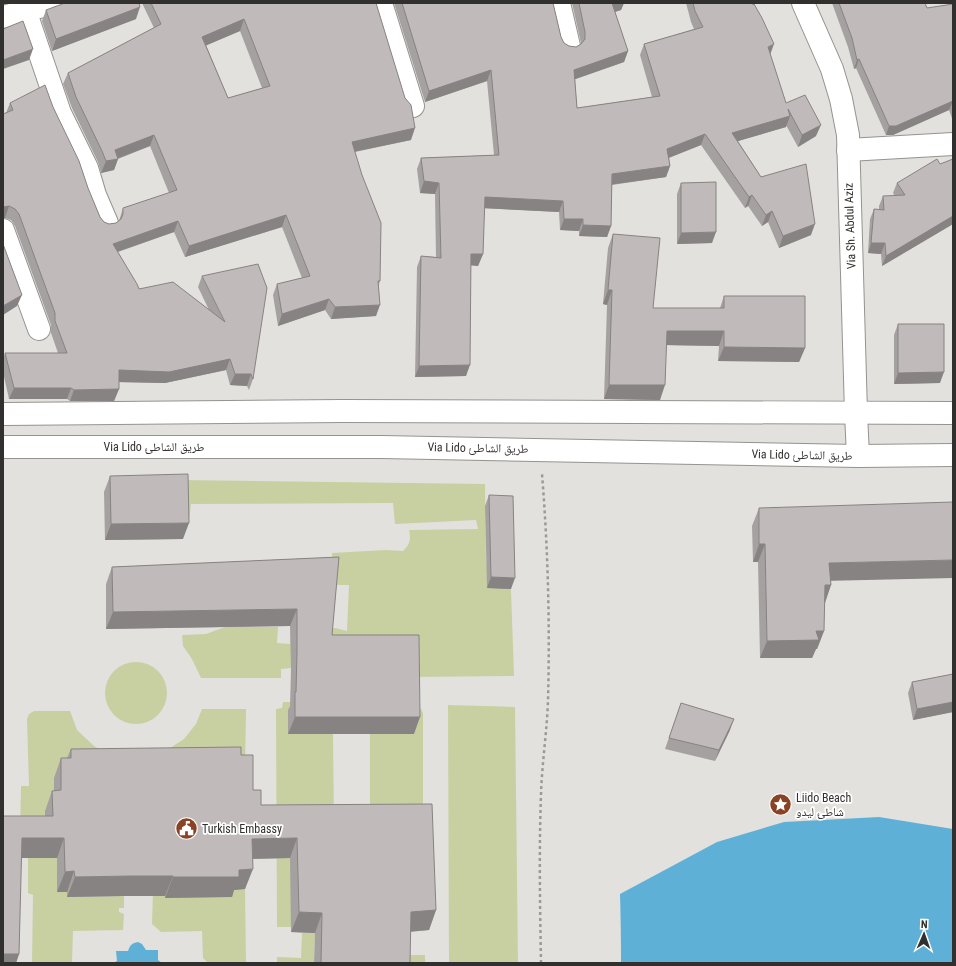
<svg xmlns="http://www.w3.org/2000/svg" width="956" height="966" font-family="'Roboto Condensed','Noto Naskh Arabic',sans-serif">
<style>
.green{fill:#c8d0a2}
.water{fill:#5fb0d6}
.pier{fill:#e3e1dd}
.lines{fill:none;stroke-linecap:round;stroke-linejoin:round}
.minor-casing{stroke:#95938f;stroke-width:24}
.major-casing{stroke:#95938f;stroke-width:24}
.path{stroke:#9b9a97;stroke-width:2.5;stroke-dasharray:3 3;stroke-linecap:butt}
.minor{stroke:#fff;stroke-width:22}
.major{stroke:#fff;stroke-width:22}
.wall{fill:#a5a1a0;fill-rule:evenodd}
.shaded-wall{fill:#868382}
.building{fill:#c0bbba;stroke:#868382;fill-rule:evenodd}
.labels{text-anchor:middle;stroke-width:3.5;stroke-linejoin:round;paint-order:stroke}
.street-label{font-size:12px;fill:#31302e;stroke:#fff}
.poi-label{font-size:12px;fill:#31302e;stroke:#fff;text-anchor:start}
</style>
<rect width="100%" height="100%" fill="#e3e1dd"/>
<!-- green -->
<g class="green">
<path d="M 180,480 L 485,484 L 486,563 L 510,562 L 514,676 L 412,677 L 291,652 L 291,668 L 281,669 L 281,678 L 201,678 L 192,659 L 183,646 L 182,635 L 206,634 L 225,627 L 278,627 L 277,643 L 290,644 L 292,628 L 335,628 L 347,631 L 349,585 L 332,585 L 333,574 L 332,553 L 386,550 L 403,551 C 410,544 411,540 409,530 L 478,529 L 476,520 L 395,524 L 393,503 L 191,504 L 189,521 L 180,520 Z"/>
<circle cx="136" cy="693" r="31"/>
<polygon points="407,701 421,709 423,713 423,824 370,824 370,734 333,734 334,825 291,927 277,927 276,709 282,708 283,702"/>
<polygon points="448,705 515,707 518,963 449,963"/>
<polygon points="202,709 246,709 245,775 54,811 46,857 57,858 57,892 67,892 68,897 124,896 124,908 119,908 119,912 124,914 123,930 73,931 72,963 32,963 33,895 28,893 28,836 20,836 21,786 29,786 27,719 29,714 34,711 70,711 77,730 94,746 113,757 164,752 184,739 196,724"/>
<polygon points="245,889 246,963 208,963 203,958 202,931 161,932 152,924 153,891 166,892 166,898 232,897 232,890"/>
<polygon points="302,933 315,933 314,963 277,963 277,957 301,958"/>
<rect x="403" y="955" width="22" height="8"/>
</g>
<!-- water -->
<g class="water">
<polygon points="879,817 953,829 953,963 621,963 620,894 717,842 784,822"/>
<path d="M 138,942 L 142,944 L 146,950 L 158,950 L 158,960 L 162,963 L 113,963 L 117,961 L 116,951 L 128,951 C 130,945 132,943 138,942 Z"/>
</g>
<!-- pier -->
<polygon class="pier" points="620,894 621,963 619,963 618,895"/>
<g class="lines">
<defs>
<g id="minor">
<polyline points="381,3 413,106"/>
<polyline points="559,3 569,46"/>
<polyline points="803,3 832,69 841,99 848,135 856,413 858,456"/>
<polyline points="25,10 60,113 87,168 95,195 107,223"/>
<polyline points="3,17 54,3"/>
<polyline points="848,150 953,144"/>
<polyline points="3,230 39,329"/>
</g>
<g id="major">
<polyline points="3,414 342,411 953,413"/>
<polyline points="3,447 382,447 858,456 953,455"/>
</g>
</defs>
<!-- minor casing -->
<use href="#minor" class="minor-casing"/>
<!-- major casing -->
<use href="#major" class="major-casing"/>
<!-- path -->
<path class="path" d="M 541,963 C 540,907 539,850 541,794 C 542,763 547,731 548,700 C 550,625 548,549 542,474"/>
<!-- minor -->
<use href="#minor" class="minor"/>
<!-- major -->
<use href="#major" class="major"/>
</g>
<!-- wall -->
<g class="wall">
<path d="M 142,3 L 376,3 L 411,140 L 355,152 L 380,281 L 379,284 L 376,316 L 331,319 L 325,310 L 278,326 L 273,295 L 277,284 L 302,278 L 282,227 L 185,257 L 174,232 L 118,252 L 139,289 L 209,310 L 198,287 L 202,276 L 253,379 L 249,390 L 247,386 L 230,385 L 226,370 L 165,383 L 119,382 L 119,389 L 114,401 L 70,401 L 67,399 L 9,399 L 3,372 L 3,359 L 5,353 L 58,353 L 51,333 L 51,325 L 15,226 L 11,220 L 5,218 L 6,113 L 10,103 L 53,107 L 100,217 L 104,222 L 109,224 L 116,223 L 119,221 L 123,208 L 169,193 L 150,146 L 118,159 L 114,170 L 101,173 L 98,162 L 72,108 L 63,84 L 68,73 L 154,28 ZM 240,31 L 262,88 L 228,98 L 206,45 Z"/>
<polygon points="394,3 553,3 561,37 564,43 569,46 576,47 581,44 581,43 572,3 624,3 621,10 615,12 628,51 624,62 575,79 577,108 652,97 640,55 644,44 694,29 691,22 686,3 753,3 786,103 816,136 798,147 786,125 786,127 738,141 761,177 811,235 779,248 768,222 762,226 748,206 745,208 701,145 669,158 670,166 666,177 612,185 611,226 607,237 579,236 579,231 560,230 559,212 484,208 483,254 478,266 471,265 466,376 415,377 417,267 421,256 436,257 435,194 420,193 417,169 421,158 494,155 487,81 425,102"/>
<polygon points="832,3 925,3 927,8 953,4 953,121 949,110 893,135 886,135 856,68 854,69 848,47"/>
<polygon points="46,10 136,19 52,51 42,21"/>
<polygon points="953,159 953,224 882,266 881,254 868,253 870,219 874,209 879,210 879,206 883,196 895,196 893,193 897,183"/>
<polygon points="681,183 712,243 677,244 677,194"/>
<polygon points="613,234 653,308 720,308 724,296 805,348 799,362 718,361 719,346 667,345 660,400 604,399 607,305 603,304 608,248"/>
<polygon points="898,324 940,383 894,384 894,335"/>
<polygon points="110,476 183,539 105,540 104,492"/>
<polygon points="489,495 511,589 487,588 485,506"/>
<polygon points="759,508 831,580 831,585 824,603 824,631 817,649 816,649 812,658 760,658 758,562 753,562 752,526"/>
<polygon points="339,557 332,635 414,734 288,734 288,710 290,706 291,668 290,626 106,629 106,584 112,567"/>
<polygon points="953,674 953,712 913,720 908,693 912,682"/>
<polygon points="681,703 730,730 715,761 665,749"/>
<polygon points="71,749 241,755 253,790 261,805 436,910 429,930 410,932 410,963 314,963 315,933 291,932 290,858 253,859 245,889 234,890 232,897 165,898 165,896 124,896 67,897 67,892 57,892 57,858 21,858 19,954 16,963 3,963 3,816 45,816 45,811 52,791 54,791 54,778 61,758 67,758"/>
</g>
<!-- shaded-wall -->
<g class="shaded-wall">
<polygon points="612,3 624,3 621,10 608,14"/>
<polygon points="140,7 136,19 52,51 56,39"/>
<polygon points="244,19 240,31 198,49 202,37"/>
<polygon points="774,44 770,55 768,47"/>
<polygon points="33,49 29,60 3,69 3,60"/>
<polygon points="628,51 624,62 570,81 574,70"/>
<polygon points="859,59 856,68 854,69 857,60"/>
<polygon points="491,70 487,81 425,102 429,91"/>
<polygon points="953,101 949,110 893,135 886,135 889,126"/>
<polygon points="790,116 786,127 728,144 732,133"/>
<polygon points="821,125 816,136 798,147 802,135"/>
<polygon points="415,128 411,140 348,153 352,142"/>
<polygon points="705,134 701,145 663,160 667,149"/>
<polygon points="154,135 150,146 116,159 118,159 114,170 101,173 106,161 115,150"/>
<polygon points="670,166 666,177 608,185 612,174"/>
<polygon points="424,181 439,183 435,194 420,193"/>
<polygon points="752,195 748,206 745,208 749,197"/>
<polygon points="485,197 563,201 559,212 480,208"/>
<polygon points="9,206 5,218 3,218 3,207"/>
<polygon points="772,211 768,222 762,226 766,215"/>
<polygon points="286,215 282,227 185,257 189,246"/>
<polygon points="953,216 953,224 882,266 886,256"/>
<polygon points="564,219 583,219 579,231 560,230"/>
<polygon points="178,221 174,232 108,255 113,244"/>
<polygon points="815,224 811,235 779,248 783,236"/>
<polygon points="583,225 611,226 607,237 579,236"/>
<polygon points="716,232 712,243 677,244 681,233"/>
<polygon points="871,243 885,243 881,254 868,253"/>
<polygon points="471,254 483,254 478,266 467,265"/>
<polygon points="608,290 612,290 607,305 603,304"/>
<polygon points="22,295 17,306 3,315 3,306"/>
<polygon points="329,299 325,310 278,326 282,314"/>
<polygon points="380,305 376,316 331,319 335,307"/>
<polygon points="667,331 724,331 719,346 662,345"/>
<polygon points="724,347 805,348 799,362 718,361"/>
<polygon points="230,359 226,370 165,383 115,382 119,370"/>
<polygon points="470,365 466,376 415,377 419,366"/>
<polygon points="944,372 940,383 894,384 898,373"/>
<polygon points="235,374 251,374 247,386 230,385"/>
<polygon points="609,385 665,385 660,400 604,399"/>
<polygon points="14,388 71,388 67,399 9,399"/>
<polygon points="119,389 114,401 70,401 74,390"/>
<polygon points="189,523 183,539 105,540 111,524"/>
<polygon points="759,544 765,544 758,562 753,562"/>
<polygon points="953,560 953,578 822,581 829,563"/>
<polygon points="491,577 515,578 511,589 487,588"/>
<polygon points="825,585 831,585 825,603 818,602"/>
<polygon points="297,609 290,626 106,629 113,612"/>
<polygon points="816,631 824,631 817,649 816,649 812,658 760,658 767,641"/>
<polygon points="953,702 953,712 913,720 917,709"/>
<polygon points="295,717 420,717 414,734 288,734"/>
<polygon points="734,719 730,730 715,761 719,750"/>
<polygon points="22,838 64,838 57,858 14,858"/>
<polygon points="297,838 290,858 245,859 252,839"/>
<polygon points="253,869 245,889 234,890 232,897 165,898 173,877 239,870"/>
<polygon points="74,871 67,892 57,892 65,872"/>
<polygon points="131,876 173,876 165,896 124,896 67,897 75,877"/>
<polygon points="436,910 429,930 404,932 411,912"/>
<polygon points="299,912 322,913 315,933 291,932"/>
<polygon points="3,954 19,954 16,963 3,963"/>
</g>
<!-- building -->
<g class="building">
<polygon points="65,3 139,3 140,7 56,39 46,10"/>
<path d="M 151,3 L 376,3 L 405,98 L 411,105 L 415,128 L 352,142 L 362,175 L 381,223 L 380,281 L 378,281 L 380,305 L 335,307 L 329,299 L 282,314 L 277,284 L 310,276 L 286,215 L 189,246 L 178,221 L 113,244 L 137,284 L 139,289 L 173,282 L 225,322 L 202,276 L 258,264 L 267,288 L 253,379 L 251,374 L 235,374 L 230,359 L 169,372 L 119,370 L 119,389 L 74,390 L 71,388 L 14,388 L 5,353 L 67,353 L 55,321 L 55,313 L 19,214 L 15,209 L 9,206 L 3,207 L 3,114 L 13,110 L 10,103 L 45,85 L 53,107 L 79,161 L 88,188 L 100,217 L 104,222 L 109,224 L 116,223 L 121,219 L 123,214 L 123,208 L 177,190 L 154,135 L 115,150 L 118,159 L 106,161 L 102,151 L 76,97 L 68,73 L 161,24 ZM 244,19 L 270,86 L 228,98 L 202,37 Z"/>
<polygon points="402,3 553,3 561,37 564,43 569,46 576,47 581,44 585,39 585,32 579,3 612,3 628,51 574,70 577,108 660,96 644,44 703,27 695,11 693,3 753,3 753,5 754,4 762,18 774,44 768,47 786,103 805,95 821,125 802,135 788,109 790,116 732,133 761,177 806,164 815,224 783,236 772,211 766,215 752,195 749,197 705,134 667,149 670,166 612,174 611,226 583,225 583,219 564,219 563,201 485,197 483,254 471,254 470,365 419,366 421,256 441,258 439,183 424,181 421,158 499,155 491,70 429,91"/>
<polygon points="839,3 925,3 927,8 953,4 953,102 953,101 896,126 889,126 859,59 857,60 852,38"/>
<polygon points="23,21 33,49 3,60 3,29"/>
<polygon points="937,159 940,164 953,159 953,216 886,256 885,243 871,243 874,209 884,210 883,196 905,195 897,183"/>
<polygon points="716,182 716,232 681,233 681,183"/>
<polygon points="613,234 660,238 653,308 724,308 724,296 805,296 805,348 724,347 724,331 667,331 665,385 609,385 612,290 608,290"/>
<polygon points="3,244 22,295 3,306"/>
<polygon points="898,324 944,324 944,372 898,373"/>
<polygon points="188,474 189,523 111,524 110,476"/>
<polygon points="489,495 513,496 515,578 491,577"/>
<polygon points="953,502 953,560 829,563 831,585 825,585 824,631 816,631 819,640 767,641 765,544 759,544 759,508"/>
<polygon points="339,557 332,635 419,635 420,717 295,717 295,692 296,692 297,651 297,609 113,612 112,567"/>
<polygon points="953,674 953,702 917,709 912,682"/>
<polygon points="681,703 734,719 719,750 669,738"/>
<polygon points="241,747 241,755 253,755 253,790 261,790 261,805 432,804 436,910 411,912 410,963 321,963 322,913 299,912 297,838 252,839 253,869 239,870 239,877 173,877 173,876 131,876 75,877 74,871 65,872 64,838 22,838 19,954 3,954 3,816 53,816 52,791 61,790 61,758 71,758 71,749"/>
</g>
<!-- icons -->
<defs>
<symbol id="sight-disc" viewBox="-11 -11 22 22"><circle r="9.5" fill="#8a4224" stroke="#fff"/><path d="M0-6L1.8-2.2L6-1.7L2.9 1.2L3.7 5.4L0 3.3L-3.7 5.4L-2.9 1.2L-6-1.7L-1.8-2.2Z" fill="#fff"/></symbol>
<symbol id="civic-disc" viewBox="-11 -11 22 22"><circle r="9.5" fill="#8a4224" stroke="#fff"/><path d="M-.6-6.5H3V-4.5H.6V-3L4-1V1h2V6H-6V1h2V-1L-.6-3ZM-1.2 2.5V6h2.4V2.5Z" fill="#fff"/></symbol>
</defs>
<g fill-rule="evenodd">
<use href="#sight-disc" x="768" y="792" width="25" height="25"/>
<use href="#civic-disc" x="174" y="816" width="25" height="25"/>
</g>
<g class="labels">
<!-- street labels -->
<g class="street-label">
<text transform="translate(850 226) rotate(-92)" y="4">Via Sh. Abdul Aziz</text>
<text x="154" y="451">Via Lido طريق الشاطئ</text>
<text transform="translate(478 448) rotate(1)" y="4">Via Lido طريق الشاطئ</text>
<text transform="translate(802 455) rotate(1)" y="4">Via Lido طريق الشاطئ</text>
</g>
<!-- poi labels -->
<g class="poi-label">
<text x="796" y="802">Liido Beach<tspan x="796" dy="14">شاطئ ليدو</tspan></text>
<text x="202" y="833">Turkish Embassy</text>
</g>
</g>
<!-- border -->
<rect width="956" height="966" fill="none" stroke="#31302e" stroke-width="8"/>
<!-- north arrow -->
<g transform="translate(924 934) rotate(2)" stroke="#ffffff" stroke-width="3" paint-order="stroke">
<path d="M0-3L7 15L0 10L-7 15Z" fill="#31302e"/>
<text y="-6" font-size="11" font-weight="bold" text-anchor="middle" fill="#31302e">N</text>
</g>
</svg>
